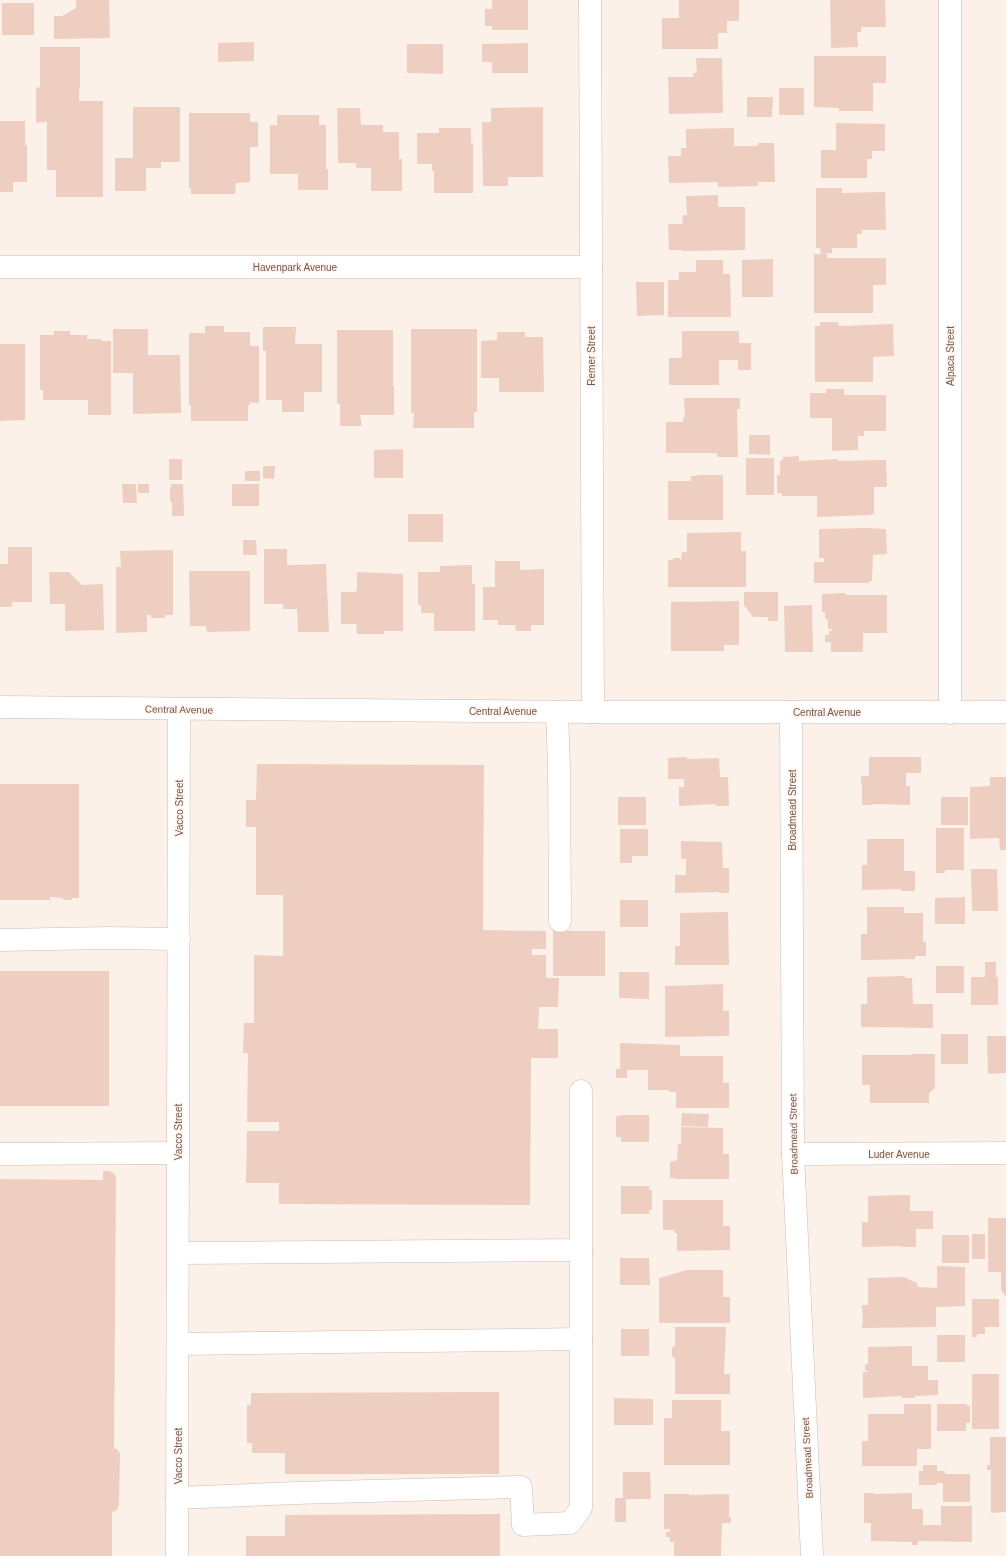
<svg xmlns="http://www.w3.org/2000/svg" width="1006" height="1556" font-family="Arial,sans-serif">
<style>
.building{fill:#efcec2}
.lines{fill:none;stroke-linecap:round;stroke-linejoin:round}
.minor-casing{stroke:#cfbab2;stroke-width:23}
.minor{stroke:#fff;stroke-width:22}
.labels{text-anchor:middle;stroke-width:3;stroke-linejoin:round;paint-order:stroke}
.street-label{font-size:10px;fill:#74564e;stroke:#fef6ef}
</style>
<rect width="100%" height="100%" fill="#fbf1e9"/>
<!-- building -->
<g class="building">
<polygon points="76,0 109,0 110,38 54,39 54,16 62,16 76,8"/>
<polygon points="492,0 528,0 528,30 492,30 492,26 485,26 485,9 492,9"/>
<polygon points="679,0 739,0 739,21 727,21 727,33 718,33 718,49 662,49 662,18 679,18"/>
<polygon points="830,0 885,0 886,27 861,27 861,32 857,32 858,47 831,48"/>
<rect x="2" y="3" width="32" height="32"/>
<polygon points="254,42 254,61 218,62 218,43"/>
<polygon points="528,43 528,73 492,73 492,62 482,62 482,44"/>
<polygon points="407,44 443,44 443,74 407,73"/>
<polygon points="40,47 80,47 80,89 79,89 79,101 103,101 103,197 56,197 56,170 47,170 47,122 36,123 36,88 40,87"/>
<polygon points="814,56 886,56 886,83 873,83 873,111 839,111 839,108 814,107"/>
<polygon points="696,58 722,58 723,113 669,114 668,77 693,77 693,73 697,73"/>
<rect x="779" y="88" width="25" height="27"/>
<polygon points="747,97 773,97 772,117 747,117"/>
<polygon points="133,107 180,107 180,162 161,162 161,168 146,168 146,191 115,191 115,158 133,158"/>
<polygon points="543,107 543,177 508,177 508,186 483,186 482,122 491,122 491,108"/>
<polygon points="337,108 360,108 361,125 383,125 383,132 399,132 399,159 402,159 402,191 371,191 371,168 356,168 356,163 338,163"/>
<polygon points="189,113 250,113 250,122 258,122 258,147 250,147 250,182 236,183 235,194 191,194 191,188 189,188"/>
<polygon points="277,115 319,115 319,125 326,125 326,169 328,169 328,190 298,190 298,174 270,174 270,125 277,125"/>
<polygon points="0,121 25,121 25,145 27,145 27,182 13,182 13,192 0,192"/>
<polygon points="836,123 885,124 885,151 872,151 872,159 867,159 867,178 821,178 821,150 836,150"/>
<polygon points="439,128 471,128 471,143 473,143 473,193 434,193 434,171 432,171 432,164 417,164 417,133 439,133"/>
<polygon points="734,128 734,146 758,146 758,143 774,143 775,182 758,182 758,186 718,187 718,182 669,183 668,156 681,156 681,148 686,148 686,129"/>
<polygon points="816,188 842,188 842,193 885,192 886,230 862,230 862,234 857,234 857,248 832,248 832,253 821,254 820,248 816,248"/>
<polygon points="718,195 718,207 745,207 745,250 691,251 682,251 682,250 669,250 668,224 682,224 683,215 687,215 686,196"/>
<polygon points="814,254 827,254 827,258 886,258 886,285 873,285 873,313 814,313"/>
<polygon points="773,259 773,297 742,297 742,260"/>
<polygon points="696,260 723,260 723,274 730,274 731,317 668,317 668,280 679,280 679,272 696,272"/>
<polygon points="636,282 664,282 664,315 637,316"/>
<polygon points="820,322 838,322 838,325 843,326 893,324 894,356 873,357 873,382 815,382 815,326 820,326"/>
<polygon points="205,326 224,326 224,332 250,332 250,346 259,346 259,403 250,402 250,405 248,405 248,421 191,421 191,405 189,405 189,333 205,333"/>
<polygon points="263,327 296,327 295,344 322,344 322,392 304,392 304,412 282,412 282,400 266,400 266,351 263,351"/>
<polygon points="113,329 148,329 148,355 180,355 181,413 133,414 133,373 113,373"/>
<polygon points="411,329 477,329 477,412 474,412 474,428 413,428 414,413 411,413"/>
<polygon points="337,330 393,330 393,386 394,386 394,415 360,415 362,426 340,426 340,404 337,404"/>
<polygon points="54,331 70,331 70,335 87,335 87,339 101,339 101,341 111,341 111,415 88,415 88,400 43,400 43,390 40,390 40,335 54,335"/>
<polygon points="682,331 739,331 739,343 751,343 751,370 738,370 738,360 719,360 719,385 669,385 669,358 682,358"/>
<polygon points="497,332 525,332 525,337 543,337 544,392 499,392 499,378 481,378 481,341 497,340"/>
<polygon points="0,344 25,344 25,420 0,421"/>
<polygon points="826,389 844,389 844,395 886,395 886,431 864,431 864,436 858,436 858,450 832,451 832,418 810,418 810,393 826,393"/>
<polygon points="684,398 740,398 740,409 737,409 738,457 717,457 717,453 666,453 666,422 683,422 683,417 685,417"/>
<polygon points="749,435 770,435 770,455 749,454"/>
<polygon points="403,449 403,478 374,478 374,450"/>
<polygon points="799,456 799,461 838,459 838,461 886,460 887,487 874,487 874,514 871,514 871,515 817,517 817,496 782,496 782,493 777,493 777,475 780,475 780,460 783,460 783,457"/>
<rect x="746" y="458" width="28" height="37"/>
<rect x="169" y="459" width="13" height="21"/>
<polygon points="263,466 275,466 274,479 263,478"/>
<rect x="245" y="471" width="15" height="10"/>
<polygon points="697,475 723,475 723,520 668,520 668,481 691,481 691,476 697,476"/>
<polygon points="122,484 136,484 137,503 123,503"/>
<rect x="138" y="484" width="11" height="9"/>
<polygon points="171,484 183,484 184,516 172,516 172,502 170,502 170,487 171,487"/>
<rect x="232" y="484" width="27" height="22"/>
<rect x="408" y="514" width="35" height="28"/>
<polygon points="865,528 886,529 887,554 873,555 872,581 869,581 869,583 814,583 814,562 824,562 824,558 819,558 819,529"/>
<polygon points="741,532 741,551 746,551 746,587 668,587 668,560 673,560 673,558 680,558 680,560 681,560 682,552 687,552 687,533"/>
<polygon points="243,540 256,540 257,555 243,555"/>
<polygon points="8,547 32,547 32,602 12,602 12,607 0,607 0,564 8,564"/>
<polygon points="264,549 287,549 287,565 326,564 329,632 298,632 297,609 283,609 283,604 264,604"/>
<polygon points="173,550 173,615 165,615 165,618 151,618 151,615 147,615 147,632 116,633 116,567 121,567 120,551"/>
<polygon points="495,561 520,561 520,570 544,569 544,625 531,625 531,631 516,631 515,625 498,625 498,620 483,620 483,587 495,587"/>
<polygon points="472,565 472,584 475,584 475,631 434,631 434,613 421,613 421,605 418,605 418,572 440,572 440,566"/>
<polygon points="189,571 250,571 250,631 207,632 206,626 190,626"/>
<polygon points="49,572 70,572 70,573 82,585 103,584 104,630 65,631 65,604 50,604"/>
<polygon points="357,572 403,574 403,631 384,631 384,634 357,634 356,624 341,624 341,592 356,592 356,590 357,590"/>
<polygon points="744,592 778,592 778,621 768,621 768,617 753,617 744,605"/>
<polygon points="840,593 845,593 845,595 887,595 887,633 863,633 863,652 831,652 831,642 825,642 825,635 829,635 829,631 832,631 832,629 828,629 828,619 825,619 825,612 822,612 822,594"/>
<polygon points="739,601 739,645 724,645 724,651 671,651 671,602"/>
<polygon points="812,605 813,652 785,652 784,606"/>
<polygon points="687,757 687,759 719,758 720,777 728,777 729,806 716,806 716,804 679,806 679,787 684,787 684,779 668,779 668,758"/>
<polygon points="869,757 921,757 921,773 906,773 906,786 910,786 910,805 872,804 872,805 862,805 862,783 861,783 861,776 869,776"/>
<polygon points="257,764 484,765 483,930 546,931 546,949 532,949 532,955 546,955 546,978 559,978 558,1007 539,1007 538,1029 558,1029 558,1058 531,1058 530,1205 279,1204 279,1183 246,1183 247,1131 279,1131 279,1122 247,1122 248,1053 243,1053 244,1023 254,1023 254,955 283,956 283,895 256,895 256,827 246,827 246,800 256,800"/>
<polygon points="990,777 1006,777 1006,850 1000,850 999,838 970,839 970,787 990,786"/>
<polygon points="0,784 79,784 79,898 72,898 72,900 63,900 63,898 50,897 50,900 0,900"/>
<rect x="618" y="797" width="28" height="28"/>
<rect x="941" y="797" width="27" height="28"/>
<polygon points="936,828 964,828 964,870 945,870 945,873 936,873"/>
<polygon points="620,829 648,829 648,856 632,856 632,863 620,863"/>
<polygon points="867,839 904,839 904,871 915,871 915,891 901,891 901,889 862,890 862,865 867,865"/>
<polygon points="681,841 722,842 723,868 729,868 729,893 719,893 719,892 675,893 675,875 686,875 686,859 681,859"/>
<polygon points="971,869 997,869 998,911 972,911"/>
<polygon points="965,897 965,924 935,924 935,898"/>
<rect x="620" y="900" width="28" height="27"/>
<polygon points="867,907 904,907 904,913 923,913 923,942 926,942 926,956 915,956 915,959 861,960 861,934 867,934"/>
<polygon points="728,912 729,965 675,965 675,946 680,946 680,913"/>
<rect x="553" y="931" width="52" height="45"/>
<polygon points="985,962 996,962 996,977 998,977 998,1005 971,1005 971,977 985,977"/>
<rect x="936" y="966" width="28" height="27"/>
<rect x="0" y="971" width="109" height="135"/>
<polygon points="619,972 649,972 649,999 619,998"/>
<polygon points="905,976 905,978 912,978 913,1004 933,1004 933,1028 861,1027 861,1004 867,1004 867,977"/>
<polygon points="723,984 723,1011 729,1011 729,1036 665,1037 665,986"/>
<rect x="941" y="1034" width="27" height="30"/>
<polygon points="987,1036 1006,1036 1006,1073 988,1074"/>
<polygon points="620,1043 680,1045 680,1056 723,1056 723,1083 729,1083 729,1108 676,1108 676,1092 669,1092 669,1090 648,1090 648,1070 627,1070 627,1078 616,1078 616,1069 620,1069"/>
<polygon points="911,1054 935,1054 935,1088 929,1093 929,1103 870,1103 870,1085 862,1085 862,1055 911,1055"/>
<polygon points="682,1113 709,1114 708,1127 681,1126"/>
<polygon points="620,1115 649,1115 649,1142 621,1142 621,1137 616,1137 616,1116 620,1116"/>
<polygon points="681,1127 723,1128 723,1154 729,1154 729,1179 675,1179 675,1178 670,1178 670,1162 677,1160 678,1144 681,1144"/>
<polygon points="103,1171 109,1171 113,1173 116,1176 116,1181 114,1448 118,1450 120,1454 119,1505 117,1510 112,1512 112,1556 0,1556 0,1179 103,1180"/>
<polygon points="621,1186 649,1186 649,1190 652,1190 652,1210 649,1210 649,1214 621,1214"/>
<polygon points="901,1195 910,1195 910,1211 933,1211 933,1229 916,1229 916,1247 901,1247 901,1246 862,1247 862,1222 868,1222 868,1196"/>
<polygon points="663,1200 723,1200 723,1226 730,1226 730,1250 677,1251 677,1233 674,1233 674,1230 663,1230"/>
<polygon points="988,1218 1006,1218 1006,1297 1001,1290 1001,1272 988,1272"/>
<rect x="972" y="1234" width="13" height="25"/>
<rect x="942" y="1235" width="27" height="28"/>
<polygon points="620,1258 649,1258 650,1285 620,1285"/>
<polygon points="937,1266 965,1267 965,1306 936,1307 936,1327 862,1328 862,1323 863,1323 862,1305 868,1305 868,1278 904,1277 917,1283 918,1287 937,1288"/>
<polygon points="687,1270 723,1270 723,1297 730,1297 730,1323 659,1323 659,1278"/>
<polygon points="972,1299 999,1299 999,1327 985,1327 985,1334 977,1334 977,1337 972,1337"/>
<polygon points="675,1327 726,1327 724,1374 730,1374 730,1394 675,1394 675,1357 672,1357 672,1347 675,1347"/>
<rect x="621" y="1329" width="28" height="27"/>
<rect x="937" y="1335" width="28" height="27"/>
<polygon points="912,1346 912,1366 928,1366 928,1380 938,1380 938,1395 915,1396 915,1398 902,1398 902,1396 863,1398 863,1372 868,1372 868,1371 865,1371 865,1364 868,1364 868,1347"/>
<rect x="972" y="1374" width="27" height="55"/>
<polygon points="499,1392 499,1474 285,1474 285,1453 252,1453 252,1443 247,1443 247,1405 251,1405 251,1393"/>
<polygon points="614,1398 653,1399 653,1425 614,1425"/>
<polygon points="672,1400 721,1400 721,1431 730,1431 730,1465 664,1465 664,1418 672,1418"/>
<polygon points="904,1404 931,1404 931,1449 917,1449 917,1466 862,1466 862,1441 868,1441 868,1414 904,1414"/>
<polygon points="937,1404 967,1404 967,1406 970,1406 970,1423 966,1423 966,1431 937,1431"/>
<polygon points="990,1437 1006,1437 1006,1512 991,1513 991,1470 987,1470 987,1465 990,1465"/>
<polygon points="923,1465 937,1465 937,1471 945,1471 945,1474 970,1474 970,1502 943,1502 943,1483 937,1483 937,1485 919,1485 919,1471 923,1471"/>
<polygon points="623,1472 650,1472 651,1499 626,1499 626,1522 615,1522 615,1498 623,1498"/>
<polygon points="864,1493 874,1493 874,1494 912,1493 912,1509 923,1509 923,1525 941,1525 941,1506 972,1506 972,1542 918,1541 918,1545 912,1545 912,1542 871,1541 871,1523 864,1523"/>
<polygon points="664,1494 689,1494 689,1495 729,1494 729,1517 731,1517 731,1523 722,1523 721,1556 674,1556 674,1542 670,1542 670,1537 666,1537 666,1532 670,1532 670,1529 664,1529"/>
<polygon points="500,1514 500,1556 246,1556 246,1536 285,1536 285,1515"/>
</g>
<g class="lines">
<defs>
<g id="minor">
<polyline points="590,0 593,712"/>
<polyline points="950,0 950,713"/>
<polyline points="0,267 591,267"/>
<polyline points="0,707 593,712 1006,712"/>
<polyline points="557,712 559,767 560,921"/>
<polyline points="791,712 793,1154 812,1556"/>
<polyline points="0,940 108,938 179,939"/>
<polyline points="0,1154 178,1153"/>
<polyline points="793,1154 1006,1153"/>
<polyline points="178,1253 581,1250"/>
<polyline points="178,1344 581,1339"/>
<polyline points="177,1498 296,1493 521,1487 523,1525 570,1523 581,1508 581,1091"/>
<polyline points="177,1556 179,709"/>
</g>
</defs>
<!-- minor casing -->
<use href="#minor" class="minor-casing"/>
<!-- minor -->
<use href="#minor" class="minor"/>
</g>
<g class="labels">
<!-- street labels -->
<g class="street-label">
<text x="295" y="271">Havenpark Avenue</text>
<text transform="translate(591 356) rotate(-90)" y="4">Remer Street</text>
<text transform="translate(950 356) rotate(-90)" y="4">Alpaca Street</text>
<text transform="translate(179 709) rotate(1)" y="4">Central Avenue</text>
<text x="503" y="715">Central Avenue</text>
<text x="827" y="716">Central Avenue</text>
<text transform="translate(179 808) rotate(-90)" y="4">Vacco Street</text>
<text transform="translate(792 810) rotate(-90)" y="4">Broadmead Street</text>
<text transform="translate(178 1132) rotate(-90)" y="4">Vacco Street</text>
<text transform="translate(793 1134) rotate(-91)" y="4">Broadmead Street</text>
<text x="899" y="1158">Luder Avenue</text>
<text transform="translate(178 1456) rotate(-90)" y="4">Vacco Street</text>
<text transform="translate(807 1458) rotate(-93)" y="4">Broadmead Street</text>
</g>
</g>
</svg>
